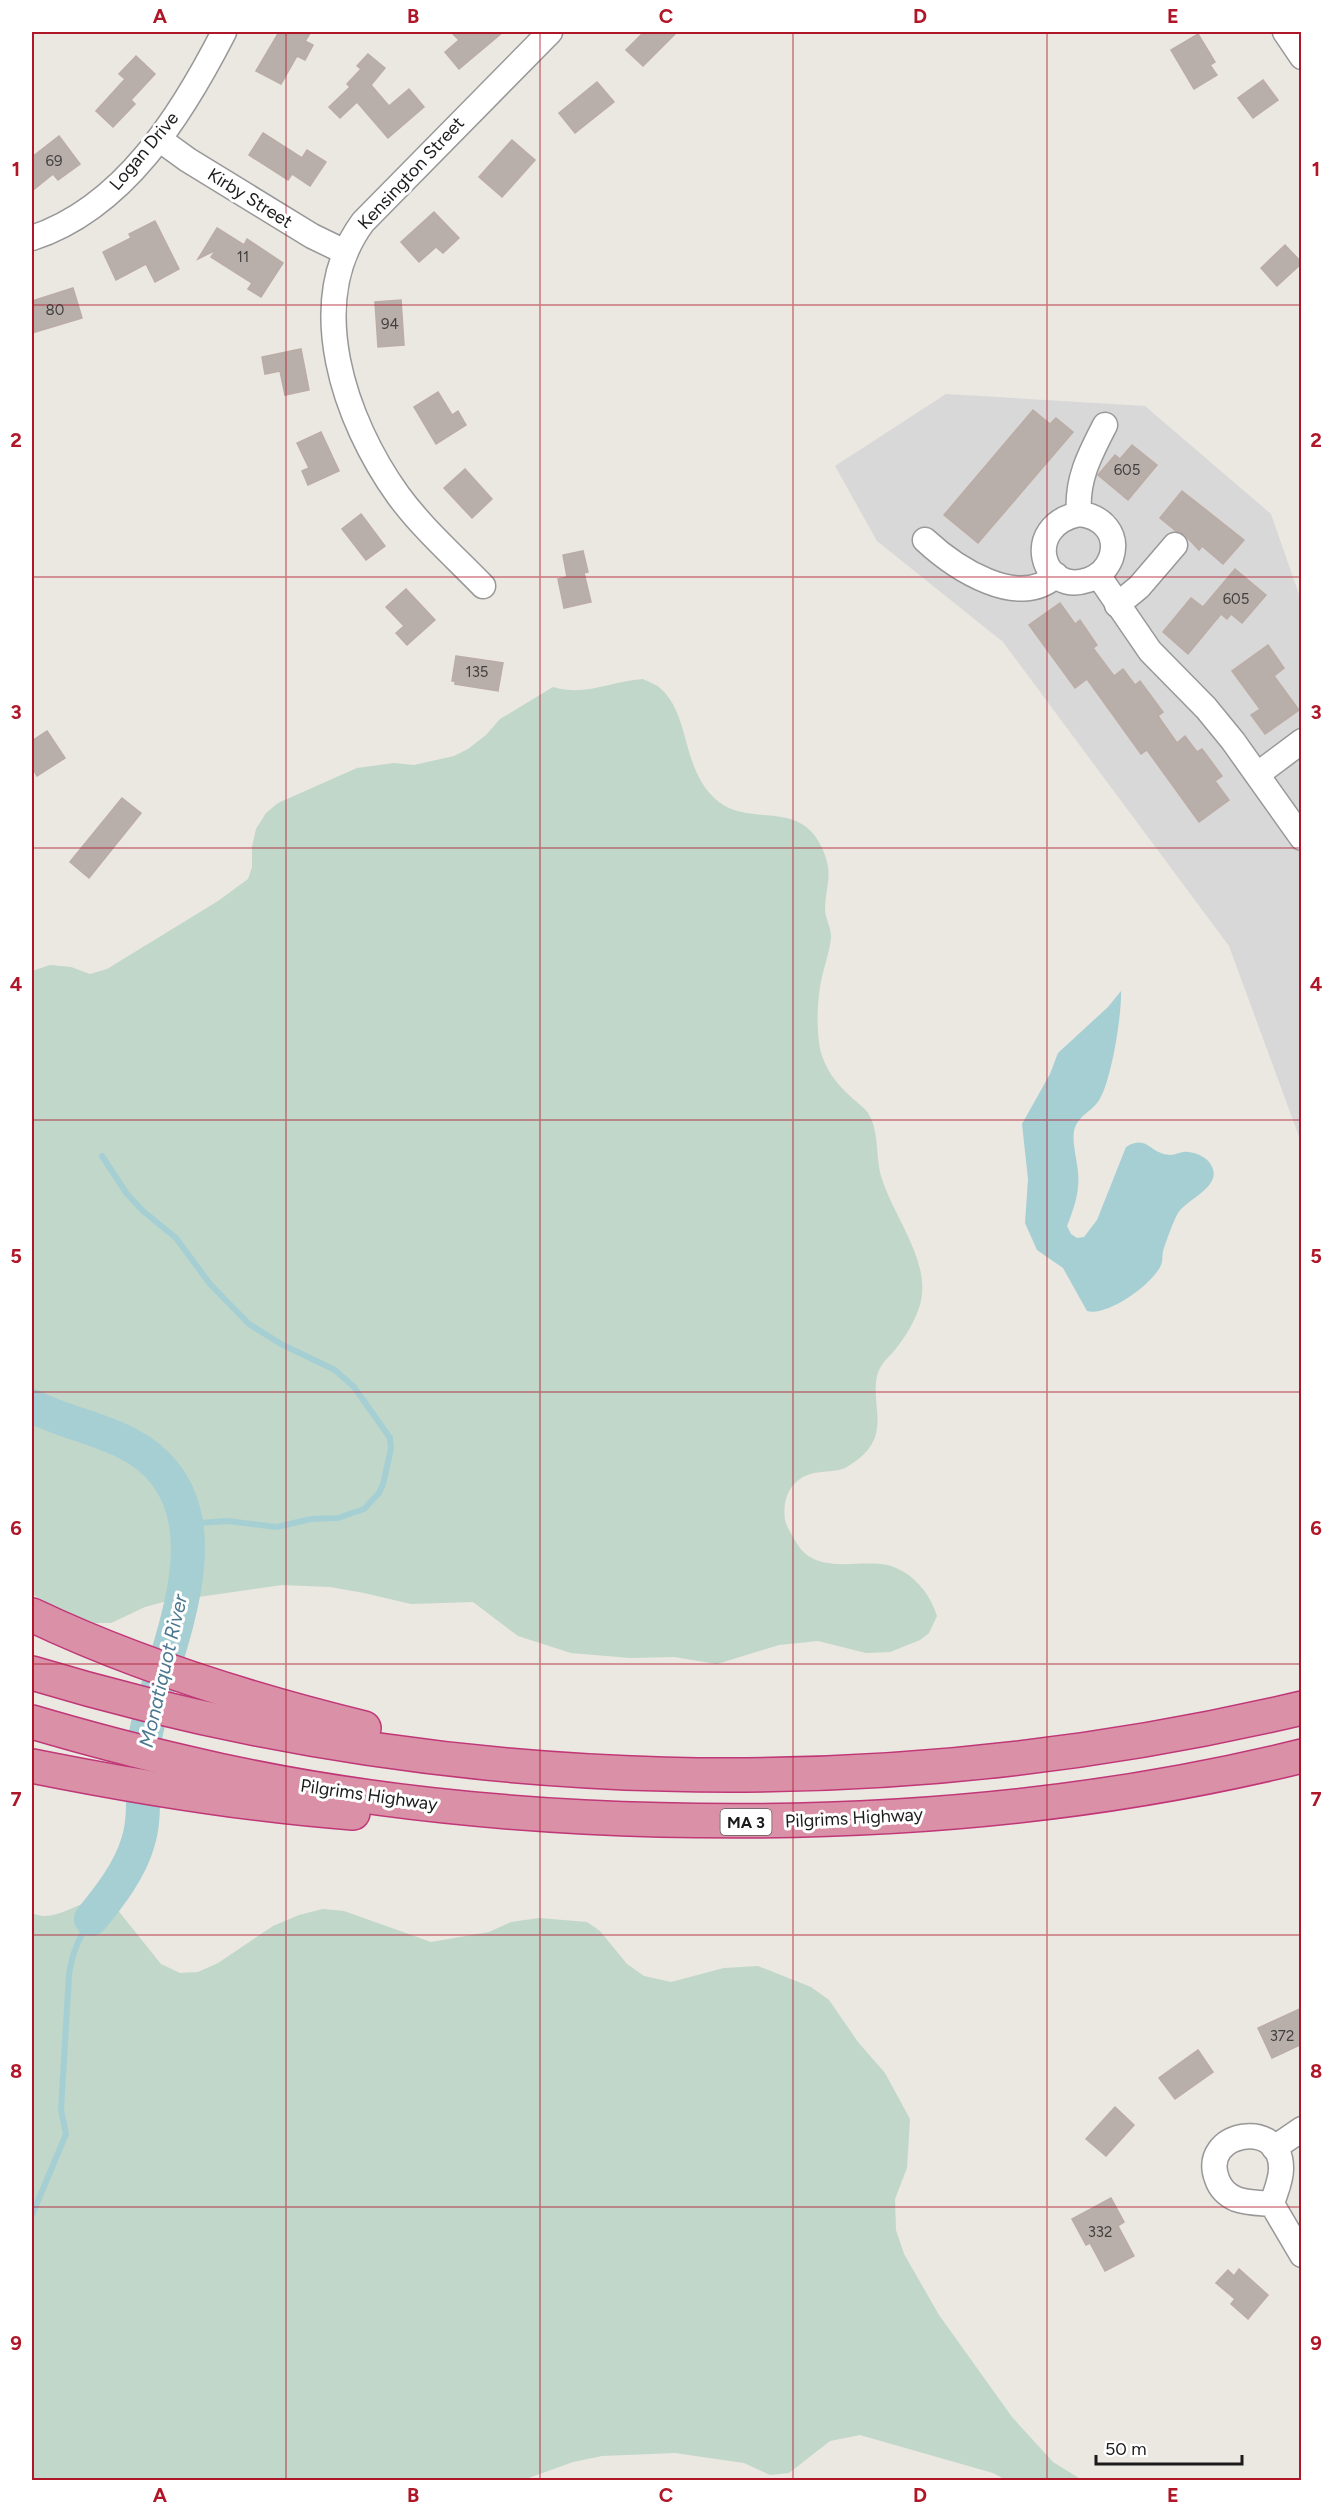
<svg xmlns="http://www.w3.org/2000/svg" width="1333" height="2512" font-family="Figtree,sans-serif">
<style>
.residential{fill:#d9d8d8}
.wetland{fill:#c0d7ca}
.water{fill:#a6cfd4}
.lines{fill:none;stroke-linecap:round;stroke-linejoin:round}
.stream{stroke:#a6cfd4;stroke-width:6}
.river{stroke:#a6cfd4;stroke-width:34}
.building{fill:#b8afab;stroke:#bbaca5;stroke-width:1.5}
.minor-casing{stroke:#989898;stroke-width:27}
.highway-casing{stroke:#c03777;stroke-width:36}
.minor{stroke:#fff;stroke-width:24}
.highway{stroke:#da91a7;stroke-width:33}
.grid{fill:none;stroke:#af1729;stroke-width:1.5;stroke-opacity:0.55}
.labels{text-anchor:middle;stroke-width:6;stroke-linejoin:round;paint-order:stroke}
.number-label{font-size:15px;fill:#42403f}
.shield{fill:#fff;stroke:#5f5f5f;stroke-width:1.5}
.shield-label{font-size:16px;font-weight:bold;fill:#1b1b1b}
.street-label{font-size:18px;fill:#1b1b1b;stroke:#fff}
.water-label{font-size:20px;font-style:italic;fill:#4c7790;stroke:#fff}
.neatline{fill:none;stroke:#af1729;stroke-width:2}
.grid-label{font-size:20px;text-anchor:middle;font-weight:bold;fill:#af1729}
</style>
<rect width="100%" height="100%" fill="#ebe7e1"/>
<!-- residential -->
<polygon class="residential" points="946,394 1145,406 1271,514 1302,603 1301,1142 1229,946 1003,642 877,541 835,466"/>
<!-- wetland -->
<g class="wetland">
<path d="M 643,679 C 648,682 656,684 660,688 C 692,716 680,771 719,802 C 751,827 800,799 822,848 C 834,874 826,883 825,909 C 825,919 832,928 831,939 C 829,953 824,967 821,981 C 817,1002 815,1042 824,1061 C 829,1074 840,1087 850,1096 C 856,1102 863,1106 868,1113 C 880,1132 875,1158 882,1179 C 894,1218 934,1265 919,1308 C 914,1323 904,1339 894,1351 C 887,1359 880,1364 877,1376 C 871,1403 888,1429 865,1453 C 860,1458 852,1464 845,1468 C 836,1472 824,1471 814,1473 C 791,1478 782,1498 785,1520 C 787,1528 792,1535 796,1542 C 815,1576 857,1559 887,1565 C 912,1571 930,1593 937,1616 L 929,1633 L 920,1640 L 890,1652 L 866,1653 L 818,1641 L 779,1645 L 717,1664 L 674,1657 L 630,1658 L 571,1653 L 518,1636 L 473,1602 L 411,1604 L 364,1593 L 330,1587 L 282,1585 L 163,1602 L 145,1607 L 111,1623 L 94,1623 L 59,1610 L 32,1594 L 32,971 L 50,965 L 71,967 L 90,974 L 107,969 L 218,901 L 248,879 L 252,867 L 252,847 L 256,829 L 266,813 L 278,803 L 357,768 L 394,763 L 414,765 L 454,756 L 468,749 L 486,735 L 500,719 L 553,687 C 586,697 610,681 643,679 Z"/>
<path d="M 94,1900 L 112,1903 L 161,1964 L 180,1973 L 198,1972 L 218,1963 L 273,1926 L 299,1915 L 323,1909 L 344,1911 L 431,1942 L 489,1932 L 511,1922 L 539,1918 L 587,1922 L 600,1931 L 627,1964 L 644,1976 L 671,1982 L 724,1968 L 758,1966 L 811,1987 L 829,2000 L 858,2042 L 885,2073 L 910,2119 L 907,2168 L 895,2199 L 896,2230 L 904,2254 L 939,2315 L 1012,2417 L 1053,2462 L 1082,2480 L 1006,2480 L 993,2473 L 860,2435 L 830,2441 L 789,2473 L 770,2475 L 744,2463 L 675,2453 L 602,2456 L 573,2462 L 523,2480 L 32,2480 L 32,1913 C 52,1923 73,1905 94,1900 Z"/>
</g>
<!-- water -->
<path class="water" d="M 1121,991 C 1122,1013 1111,1087 1097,1103 C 1089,1113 1077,1117 1074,1131 C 1072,1143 1077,1160 1078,1172 C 1080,1192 1074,1208 1067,1226 L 1071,1234 L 1077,1238 L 1084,1237 L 1097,1220 L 1126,1147 C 1148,1134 1149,1154 1170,1155 C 1176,1155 1182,1151 1188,1152 C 1197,1153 1207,1157 1211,1165 C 1224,1186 1187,1199 1178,1213 C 1172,1224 1167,1239 1163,1251 C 1162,1256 1163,1261 1161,1265 C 1153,1284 1107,1317 1087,1311 L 1063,1268 L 1037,1250 L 1025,1223 L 1028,1179 L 1022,1124 L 1050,1074 L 1058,1053 L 1108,1007 Z"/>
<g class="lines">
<!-- stream -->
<g class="stream">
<polyline points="102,1156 127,1194 143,1211 176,1238 210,1284 249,1324 281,1344 335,1370 354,1387 390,1438 391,1449 383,1484 379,1493 364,1509 338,1518 311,1519 277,1527 227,1521 186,1524"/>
<path d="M 32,2215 L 66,2134 L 61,2110 L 69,1975 C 72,1953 79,1937 91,1919"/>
</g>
<!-- river -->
<path class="river" d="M 32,1406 C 76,1429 134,1432 166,1475 C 221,1548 157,1664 144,1743 C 139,1776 148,1810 138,1842 C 130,1870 110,1896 91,1919"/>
</g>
<!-- building -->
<g class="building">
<polygon points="279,32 311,32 305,41 313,45 305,60 297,56 281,84 256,71"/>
<polygon points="451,32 503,32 459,69 445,52 459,40"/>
<polygon points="644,32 677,32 643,66 626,50"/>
<polygon points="1198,34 1215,62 1210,65 1217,75 1194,89 1171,50"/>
<polygon points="368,54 385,68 371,85 389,106 409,89 424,107 388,138 357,102 340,118 329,107 350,87 347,84 361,69 357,66"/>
<polygon points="136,56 155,74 131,100 135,104 113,127 96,111 125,79 119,74"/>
<polygon points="1263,80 1278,100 1253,118 1238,98"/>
<polygon points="597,82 614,102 575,133 559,113"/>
<polygon points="263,133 302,158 307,150 326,162 310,186 292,174 288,180 249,155"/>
<polygon points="59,136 80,164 58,180 53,174 32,191 32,157"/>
<polygon points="512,140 535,160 502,197 479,177"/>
<polygon points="434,212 459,238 443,253 436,247 419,262 401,242"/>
<polygon points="155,221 179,269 155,282 146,264 116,280 103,252 131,238 129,234"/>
<polygon points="217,228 244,245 247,239 283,263 261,297 248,289 252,283 211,257 216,250 198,259"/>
<polygon points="1285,245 1302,263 1277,286 1261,268"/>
<polygon points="73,288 82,318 32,333 32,301"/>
<polygon points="401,300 404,345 378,347 375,302"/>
<polygon points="301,349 309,390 285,395 280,371 265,374 262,357"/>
<polygon points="438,392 452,415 458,411 466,425 436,444 414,407"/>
<polygon points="1033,410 1050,424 1056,418 1073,432 978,543 944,515"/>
<polygon points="321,432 339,471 308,485 302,471 309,468 297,443"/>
<polygon points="1132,445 1157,465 1128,500 1098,475 1115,455 1120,459"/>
<polygon points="465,469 492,499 472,518 444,488"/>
<polygon points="1182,491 1244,540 1223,564 1202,546 1199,550 1184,534 1176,531 1160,518"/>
<polygon points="361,514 385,546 366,560 342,529"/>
<polygon points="583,551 588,572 584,573 591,602 564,608 558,579 567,577 563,555"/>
<polygon points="1235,569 1266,595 1242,623 1231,614 1227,619 1221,614 1188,654 1163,632 1191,598 1203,607"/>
<polygon points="406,589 435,620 407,645 396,633 404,626 386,607"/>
<polygon points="1060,603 1075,624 1080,620 1097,645 1093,648 1114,676 1123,669 1135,685 1140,681 1163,712 1158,716 1177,743 1185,736 1197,752 1202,749 1222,776 1215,781 1229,800 1199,822 1147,750 1141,754 1087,679 1075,688 1029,625"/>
<polygon points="1268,645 1284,668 1274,676 1299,710 1265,734 1251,715 1260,709 1232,671"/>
<polygon points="456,656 503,663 498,691 455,684 455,681 452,681"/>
<polygon points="47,731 65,758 37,776 32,767 32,741"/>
<polygon points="122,798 141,813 89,878 70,862"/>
<polygon points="1302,2008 1302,2044 1272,2058 1258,2028"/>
<polygon points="1198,2050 1213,2072 1175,2099 1159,2078"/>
<polygon points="1115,2107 1134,2125 1106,2156 1086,2139"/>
<polygon points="1111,2198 1124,2222 1118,2226 1134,2256 1105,2271 1090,2243 1086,2245 1072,2219"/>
<polygon points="1239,2269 1268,2295 1248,2319 1231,2304 1235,2299 1216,2283 1228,2270 1234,2276"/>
</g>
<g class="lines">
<defs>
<g id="minor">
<polyline points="1285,32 1302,57"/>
<polyline points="159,139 188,160 312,236 345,252"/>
<path d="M 32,238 C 124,208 182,114 224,32"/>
<path d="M 1079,514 C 1102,516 1119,534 1111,558 C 1107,568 1099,577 1088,580 C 1041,596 1022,526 1079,514 Z"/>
<path d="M 1079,514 C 1076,480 1090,454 1105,425"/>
<path d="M 925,540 C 954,567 1019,611 1056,575"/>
<polyline points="1098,575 1150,651 1206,708 1233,741 1302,838"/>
<path d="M 483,586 C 454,556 422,528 398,495 C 345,421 303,303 363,222 L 550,32"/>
<polyline points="1117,605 1139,587 1175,545"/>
<polyline points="1258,774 1302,741"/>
<polyline points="1274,2148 1302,2129"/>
<path d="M 1272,2204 C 1260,2203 1247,2203 1236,2199 C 1227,2195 1220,2188 1217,2179 C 1199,2132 1282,2117 1281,2169 C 1281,2181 1275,2193 1272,2204 L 1302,2255"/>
</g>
<g id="highway">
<path d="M 32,1615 C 137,1665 250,1700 364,1728"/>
<path d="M 32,1673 C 443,1797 884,1807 1302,1708"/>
<path d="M 32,1722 C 83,1737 135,1751 188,1763 C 317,1794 451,1810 584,1817 C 824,1829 1067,1814 1302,1756"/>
<path d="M 32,1766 C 137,1787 245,1805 353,1813"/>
</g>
</defs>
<!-- minor casing -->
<use href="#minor" class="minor-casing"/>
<!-- highway casing -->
<use href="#highway" class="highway-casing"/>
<!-- minor -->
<use href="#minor" class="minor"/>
<!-- highway -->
<use href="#highway" class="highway"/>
</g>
<!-- grid -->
<path class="grid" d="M 286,32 L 286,2480M 540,32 L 540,2480M 793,32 L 793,2480M 1047,32 L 1047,2480M 32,305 L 1302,305M 32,577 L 1302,577M 32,848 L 1302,848M 32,1120 L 1302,1120M 32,1392 L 1302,1392M 32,1664 L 1302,1664M 32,1935 L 1302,1935M 32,2207 L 1302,2207"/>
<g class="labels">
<!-- number labels -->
<g class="number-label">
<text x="54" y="166">69</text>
<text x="243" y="262">11</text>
<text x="55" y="315">80</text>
<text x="390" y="329">94</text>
<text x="1127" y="475">605</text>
<text x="1236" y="604">605</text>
<text x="477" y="677">135</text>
<text x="1282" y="2041">372</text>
<text x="1100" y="2237">332</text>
</g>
<!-- shield labels -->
<rect class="shield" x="720.5" y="1809" width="51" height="26" rx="4.5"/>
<g class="shield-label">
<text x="746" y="1828">MA 3</text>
</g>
<!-- street labels -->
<g class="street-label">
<text transform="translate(144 151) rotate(-50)" y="6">Logan Drive</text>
<text transform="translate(411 173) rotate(-47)" y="6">Kensington Street</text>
<text transform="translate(250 198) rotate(32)" y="6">Kirby Street</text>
<text transform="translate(369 1795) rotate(8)" y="6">Pilgrims Highway</text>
<text transform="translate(854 1818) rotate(-3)" y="6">Pilgrims Highway</text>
</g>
<!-- water labels -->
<g class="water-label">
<text transform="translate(163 1671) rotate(-77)" y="7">Monatiquot River</text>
</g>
</g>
<!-- border -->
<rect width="1333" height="2512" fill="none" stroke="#ffffff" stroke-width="66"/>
<!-- scale -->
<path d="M1096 2455v9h146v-9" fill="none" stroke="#1b1b1b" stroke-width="3"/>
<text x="1105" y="2455" font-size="18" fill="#1b1b1b" stroke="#ffffff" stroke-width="4.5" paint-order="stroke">50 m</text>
<rect x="33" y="33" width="1267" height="2446" class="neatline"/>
<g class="grid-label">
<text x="160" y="23">A</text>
<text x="413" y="23">B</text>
<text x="666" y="23">C</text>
<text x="920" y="23">D</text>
<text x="1173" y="23">E</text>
<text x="16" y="176">1</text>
<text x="1316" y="176">1</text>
<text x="16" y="447">2</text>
<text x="1316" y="447">2</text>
<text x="16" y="719">3</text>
<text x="1316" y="719">3</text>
<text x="16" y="991">4</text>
<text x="1316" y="991">4</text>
<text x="16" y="1263">5</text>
<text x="1316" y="1263">5</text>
<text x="16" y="1535">6</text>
<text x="1316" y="1535">6</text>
<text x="16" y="1806">7</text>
<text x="1316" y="1806">7</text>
<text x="16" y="2078">8</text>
<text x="1316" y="2078">8</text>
<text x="16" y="2350">9</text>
<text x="1316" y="2350">9</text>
<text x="160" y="2502">A</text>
<text x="413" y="2502">B</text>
<text x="666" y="2502">C</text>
<text x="920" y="2502">D</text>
<text x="1173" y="2502">E</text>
</g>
</svg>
